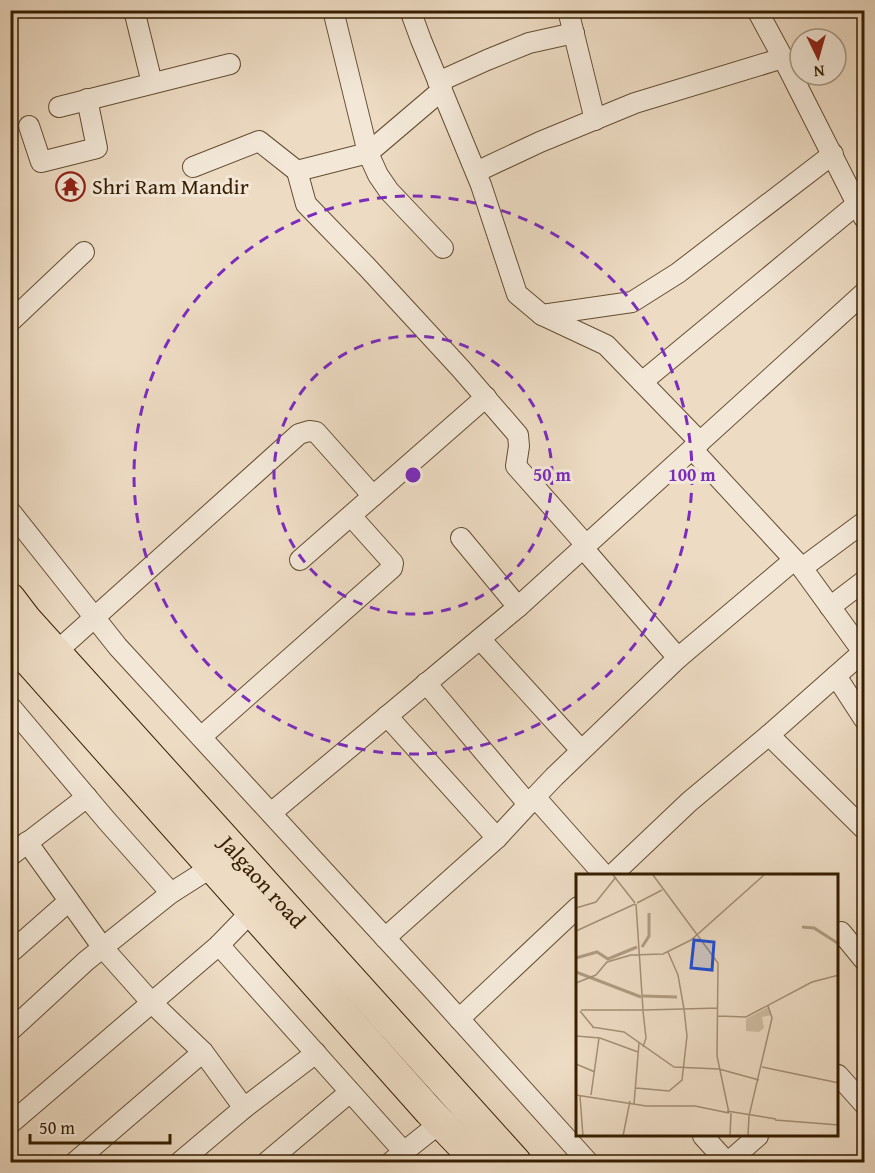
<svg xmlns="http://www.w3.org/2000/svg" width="875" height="1173" font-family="'Gentium Book Plus',serif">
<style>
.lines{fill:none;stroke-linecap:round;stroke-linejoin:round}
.minor-casing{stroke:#644d31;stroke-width:22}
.highway-casing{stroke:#361e00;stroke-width:32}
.minor{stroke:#f3e8d8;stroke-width:20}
.highway{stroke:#eddbc3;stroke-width:30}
.ring{fill:none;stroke:#7b2cbf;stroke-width:3;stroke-dasharray:10 8}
.labels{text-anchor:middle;stroke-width:6;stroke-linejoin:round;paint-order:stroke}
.poi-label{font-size:22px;fill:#361e00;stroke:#f3e8d8;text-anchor:start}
.street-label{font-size:22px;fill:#361e00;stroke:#f3e8d8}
.inset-river{fill:none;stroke:#af9b81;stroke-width:3}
.inset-road{fill:none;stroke:#a48f75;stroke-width:1.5}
.view{fill:#1d4ed8;fill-opacity:0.15;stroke:#1d4ed8;stroke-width:3}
.inset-edge{fill:none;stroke:#361e00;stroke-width:3}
.centre{fill:#7b2cbf;stroke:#f3e8d8;stroke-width:3}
.ring-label{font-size:18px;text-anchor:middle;font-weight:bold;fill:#7b2cbf;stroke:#f3e8d8;stroke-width:6;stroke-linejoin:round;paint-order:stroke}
</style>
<rect width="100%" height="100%" fill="#eddbc3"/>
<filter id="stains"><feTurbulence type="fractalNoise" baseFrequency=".00333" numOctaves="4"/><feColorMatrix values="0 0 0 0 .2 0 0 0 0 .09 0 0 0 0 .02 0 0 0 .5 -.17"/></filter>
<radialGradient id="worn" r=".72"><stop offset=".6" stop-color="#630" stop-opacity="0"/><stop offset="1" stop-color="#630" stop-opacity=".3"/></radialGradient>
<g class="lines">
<defs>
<g id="minor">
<polyline points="134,10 152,83"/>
<polyline points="333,10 368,153 378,175 389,191 443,248"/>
<polyline points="410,10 421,40 481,185 517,294 542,315 632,302 678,273 833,154"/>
<polyline points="568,10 595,120"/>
<polyline points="757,10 783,58 864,218"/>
<polyline points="438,82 487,60 529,43 574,33"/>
<polyline points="59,107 230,64"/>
<polyline points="29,126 41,162 97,148 87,99"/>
<polyline points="193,167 259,141 297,171 368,153 442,90"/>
<polyline points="297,171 306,204 367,267 461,369 518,435 519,446 516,466 586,545"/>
<polyline points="476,172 540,142 635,103 783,58"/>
<polyline points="542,315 606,345 700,442"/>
<polyline points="10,322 84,252"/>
<polyline points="642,382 857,204"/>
<polyline points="692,449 802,568 863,652"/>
<polyline points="10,511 118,647 434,991 588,1162"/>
<polyline points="461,538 518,607"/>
<polyline points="583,548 678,658"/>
<polyline points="300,560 486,397"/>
<polyline points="802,568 864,522"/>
<polyline points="830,607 864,581"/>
<polyline points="480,639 581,750"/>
<polyline points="56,652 299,434 309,431 316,432 373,496"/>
<polyline points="836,676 864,719"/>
<polyline points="426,683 528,804"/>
<polyline points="10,706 107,821 171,893"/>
<polyline points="387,716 497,838"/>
<polyline points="769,735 864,829"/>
<polyline points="201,737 392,568 393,563 351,516"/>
<polyline points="535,797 554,777 678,658 794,560"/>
<polyline points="271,813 518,607 864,293"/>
<polyline points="27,842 103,948 152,1003 203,1052 244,1108"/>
<polyline points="10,856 87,797"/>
<polyline points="611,876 689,802 769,735 864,651"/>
<polyline points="841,932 864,960"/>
<polyline points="385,938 497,838 535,797 605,876"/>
<polyline points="219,945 404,1152"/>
<polyline points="10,953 69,901"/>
<polyline points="459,1019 578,907"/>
<polyline points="10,1031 86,961 171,893 212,867"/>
<polyline points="838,1075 864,1104"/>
<polyline points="10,1124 219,945 251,912"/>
<polyline points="703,1136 723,1158 729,1159 734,1157 758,1136"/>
<polyline points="75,1162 203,1052"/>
<polyline points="180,1162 244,1108 316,1053"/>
<polyline points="267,1162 350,1092"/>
<polyline points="391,1162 440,1123"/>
</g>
<g id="highway">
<path id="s1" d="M 10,598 L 26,619 L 516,1162"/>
<polyline points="10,640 429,1111 478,1162"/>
</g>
</defs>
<!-- minor casing -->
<use href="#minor" class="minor-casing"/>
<!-- highway casing -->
<use href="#highway" class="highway-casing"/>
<!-- minor -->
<use href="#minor" class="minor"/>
<!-- highway -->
<use href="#highway" class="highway"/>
</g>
<!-- distance rings -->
<g class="ring">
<circle cx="413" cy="475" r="139"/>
<circle cx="413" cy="475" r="279"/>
</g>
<!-- icons -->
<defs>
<symbol id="temple-ring" viewBox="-11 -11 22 22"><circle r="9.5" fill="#f3e8d8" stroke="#8f2418" stroke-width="1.5"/><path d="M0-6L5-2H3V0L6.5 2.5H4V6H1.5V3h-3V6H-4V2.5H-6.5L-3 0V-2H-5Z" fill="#8f2418"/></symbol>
</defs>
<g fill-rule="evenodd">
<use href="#temple-ring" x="54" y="170" width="33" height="33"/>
</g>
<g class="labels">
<!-- poi labels -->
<g class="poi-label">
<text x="92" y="194">Shri Ram Mandir</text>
</g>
<!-- street labels -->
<g class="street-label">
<text dy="8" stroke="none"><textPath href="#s1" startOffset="380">Jalgaon road</textPath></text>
</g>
</g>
<!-- overview -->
<g transform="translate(576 874)">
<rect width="262" height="262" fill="#eddbc3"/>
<path d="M 192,133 L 195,141 L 186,143 L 188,154 L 183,158 L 170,157 L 170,145 Z" fill="#cebba2"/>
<path class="inset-river" d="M 226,53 L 238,54 L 263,70M 66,73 L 73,62 L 73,39M 0,84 L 21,78 L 32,85 L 61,73M 0,98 L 65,123M 67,122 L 101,123"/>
<path class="inset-road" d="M 37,1 L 59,29M 77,1 L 142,89 L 141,182 L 153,239M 61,29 L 86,16M 60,30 L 67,136M 0,34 L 20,28 L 40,3M 0,57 L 59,30M 92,78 L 102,101 L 108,135M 20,101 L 31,88 L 55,81 L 87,80 L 115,66 L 188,1M 0,109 L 20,101M 108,135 L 142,134M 5,136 L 67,136M 67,136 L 107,135M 4,137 L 18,154M 67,137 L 70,164 L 67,173M 142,142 L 170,143 L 236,108 L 263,101M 16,153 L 48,158 L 98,193 L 143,195 L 183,206M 0,162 L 24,164 L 62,178M 0,190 L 19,198M 186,193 L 263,209M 60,214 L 93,217 L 106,206 L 111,162 L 108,135M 0,221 L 70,232 L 119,232 L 153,239M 15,221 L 23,164M 4,222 L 7,262M 58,230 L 63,169M 151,237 L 200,245M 199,246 L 263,251M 47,262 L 54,227M 154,262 L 155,239M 172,262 L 173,242 L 196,144 L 192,132"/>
<path class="view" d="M 118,66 L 138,68 L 136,96 L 115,94 Z"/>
<rect width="262" height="262" class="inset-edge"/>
</g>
<circle cx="413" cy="475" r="9" class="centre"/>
<g class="ring-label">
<text x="552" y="481">50 m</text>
<text x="692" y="481">100 m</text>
</g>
<!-- margin -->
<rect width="875" height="1173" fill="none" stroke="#eddbc3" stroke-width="36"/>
<rect x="12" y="12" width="851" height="1149" fill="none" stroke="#361e00" stroke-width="3"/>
<rect x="18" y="18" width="839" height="1137" fill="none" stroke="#361e00" stroke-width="1.5"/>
<!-- north arrow -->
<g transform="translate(818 57) rotate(175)"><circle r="28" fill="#f3e8d8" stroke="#a79782" stroke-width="1.5"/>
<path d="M0-4.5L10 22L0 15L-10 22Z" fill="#8f2418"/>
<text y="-9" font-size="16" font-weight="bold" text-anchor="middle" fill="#361e00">N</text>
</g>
<!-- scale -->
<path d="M30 1134v9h140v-9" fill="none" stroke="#361e00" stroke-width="3"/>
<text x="39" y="1134" font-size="18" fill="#361e00" stroke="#f3e8d8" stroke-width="4.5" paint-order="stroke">50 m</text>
<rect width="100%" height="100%" filter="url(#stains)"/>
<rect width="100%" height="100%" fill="url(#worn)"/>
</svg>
